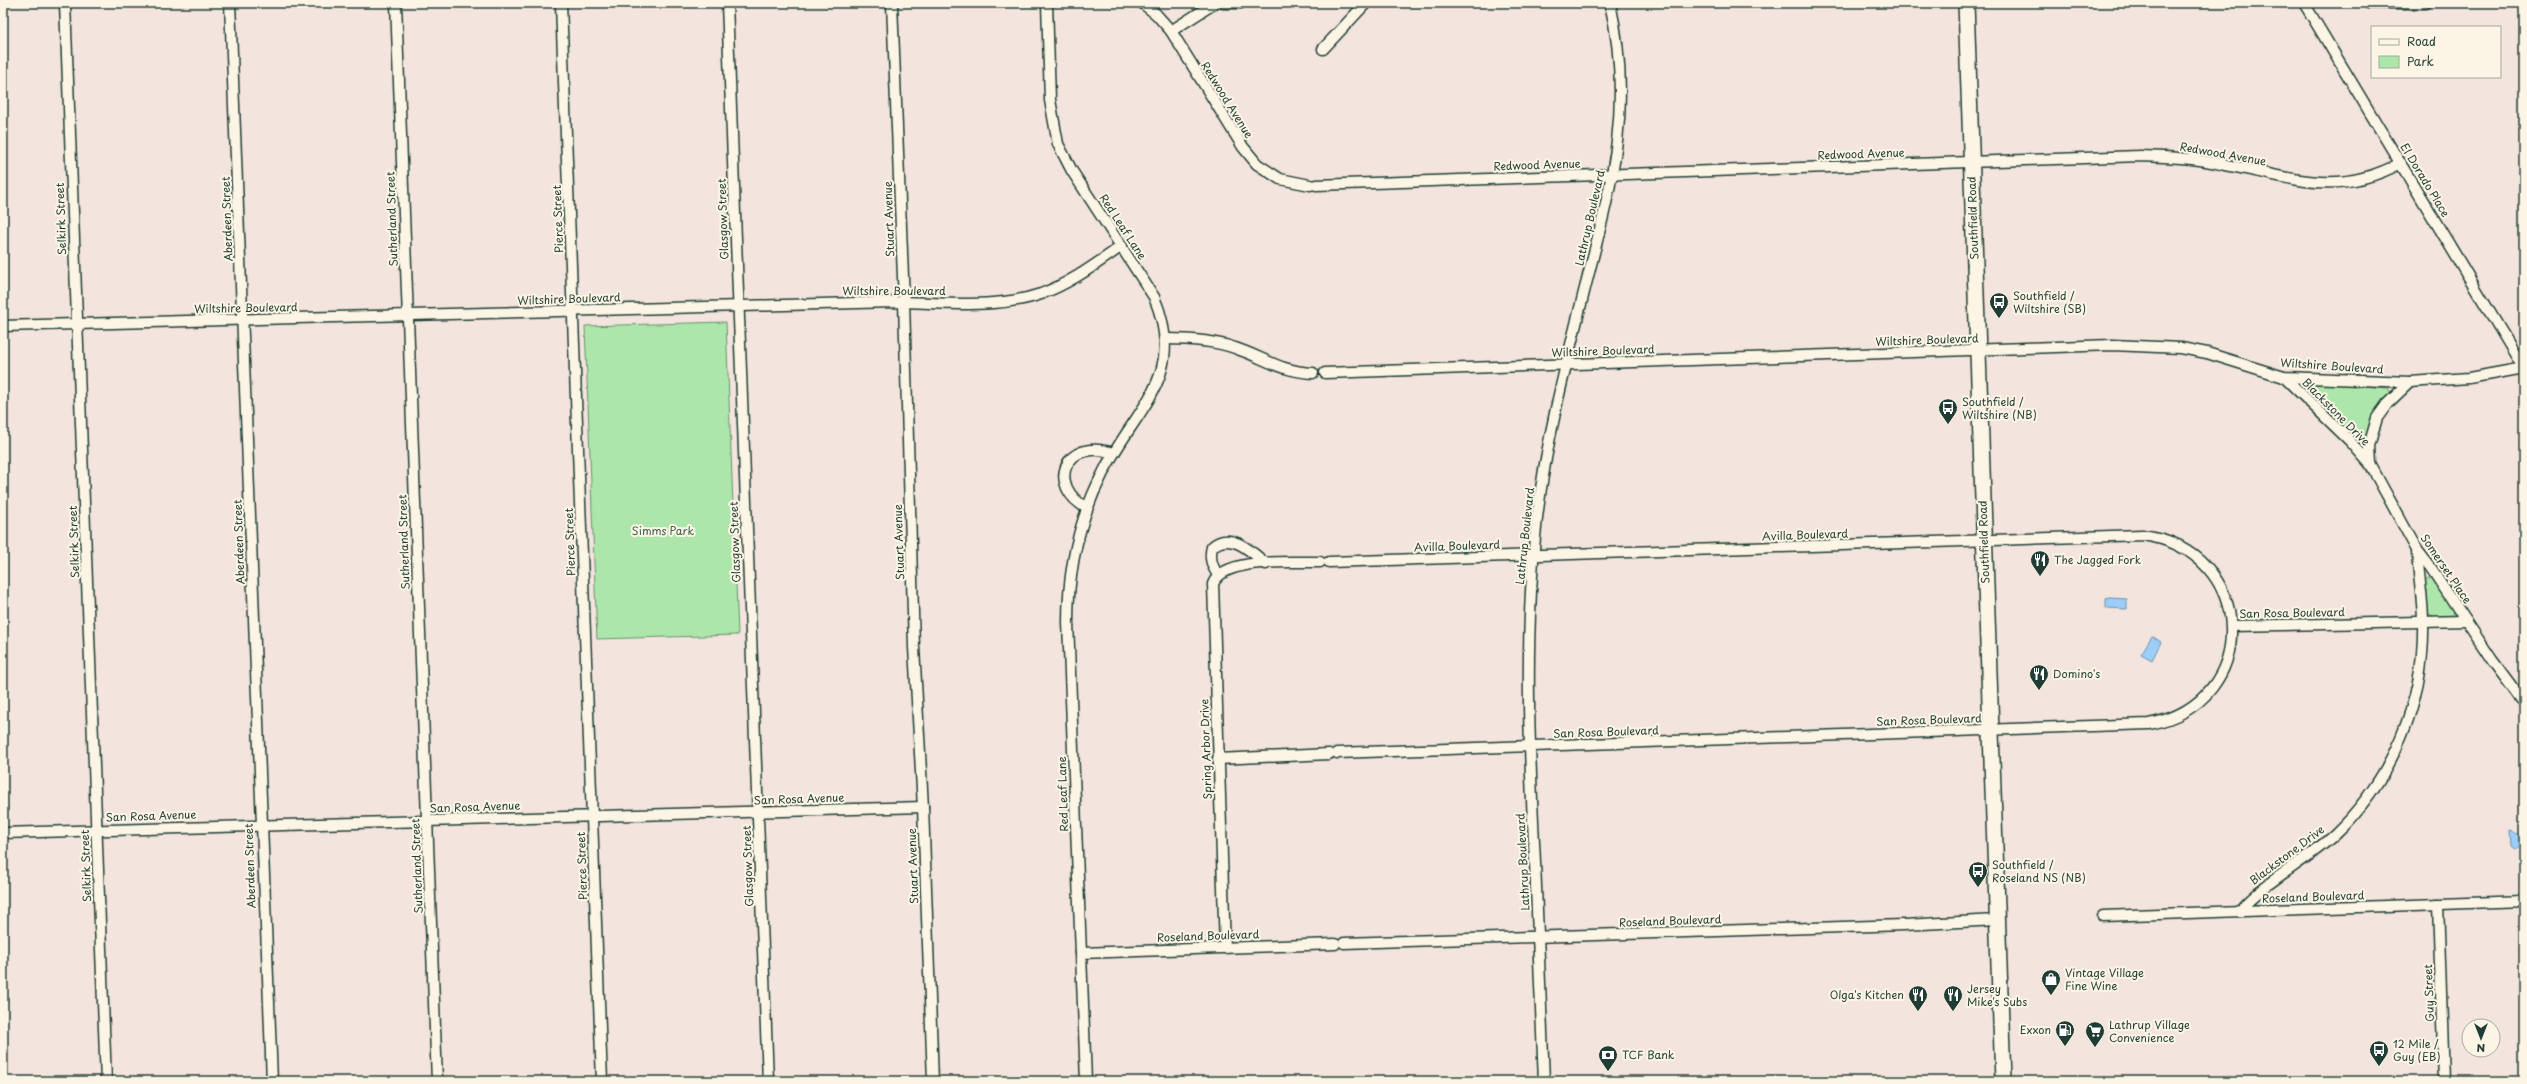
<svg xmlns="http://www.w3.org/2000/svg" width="2527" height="1084" font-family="'Playpen Sans',sans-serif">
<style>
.green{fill:#ade6aa;stroke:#66926f}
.water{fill:#9ccef9;stroke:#6a94aa}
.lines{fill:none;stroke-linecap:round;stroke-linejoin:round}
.minor-casing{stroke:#1f3d34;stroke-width:13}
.secondary-casing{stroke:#1f3d34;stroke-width:18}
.minor{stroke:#fcf5e5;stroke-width:10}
.secondary{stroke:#fcf5e5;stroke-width:15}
.labels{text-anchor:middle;stroke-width:4;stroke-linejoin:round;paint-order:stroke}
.street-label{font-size:11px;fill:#1f3d34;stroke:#fcf5e5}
.poi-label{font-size:11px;fill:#1f3d34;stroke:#fcf5e5;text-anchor:start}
.park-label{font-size:11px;fill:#3b5f4c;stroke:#fcf5e5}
</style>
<rect width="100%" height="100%" fill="#f3e4dd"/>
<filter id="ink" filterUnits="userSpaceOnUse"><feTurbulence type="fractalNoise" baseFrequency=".025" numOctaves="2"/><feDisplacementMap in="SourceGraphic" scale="8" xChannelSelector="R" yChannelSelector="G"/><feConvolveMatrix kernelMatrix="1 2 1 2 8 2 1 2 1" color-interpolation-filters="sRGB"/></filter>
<g filter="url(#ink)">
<!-- green -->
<g class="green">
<polygon points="726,322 738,635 597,639 585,326"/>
<polygon points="2309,382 2388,388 2392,394 2365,440 2360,442 2307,394 2304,388"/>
<polygon points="2428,578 2433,579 2454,610 2451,617 2434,617 2428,613 2424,581"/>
</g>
<!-- water -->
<g class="water">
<polygon points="2110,598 2127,599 2127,609 2106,608 2106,599"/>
<polygon points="2152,636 2161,642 2152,660 2141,654"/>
<polygon points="2509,831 2524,836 2524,843 2514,850 2510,847"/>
</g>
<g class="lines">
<defs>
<g id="minor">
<polyline points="65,3 106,1081"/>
<polyline points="230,3 272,1081"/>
<polyline points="396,3 437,1081"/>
<polyline points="561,3 602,1081"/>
<polyline points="727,3 768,1081"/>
<polyline points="892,3 904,302 914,647 923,807 933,1081"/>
<path d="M 1047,3 L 1050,100 L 1058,144 L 1072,171 L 1154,297 C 1188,377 1135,408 1103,473 C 1079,519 1068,571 1068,622 L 1086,1081"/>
<polyline points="1142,3 1156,14 1171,31 1243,147 1257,164 1280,179 1310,185"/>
<polyline points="1223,3 1241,3"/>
<polyline points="2304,3 2524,369"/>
<polyline points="2368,3 2425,3"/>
<polyline points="1171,31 1215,3"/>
<polyline points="1323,49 1366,3"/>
<path d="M 1316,185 L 2140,156 C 2168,157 2194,158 2221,164 C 2289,176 2334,199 2401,163"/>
<path d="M 3,326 L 893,302 C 941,302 994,310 1041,294 C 1071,283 1096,264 1122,246"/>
<path d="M 1165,339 C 1188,339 1213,340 1235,348 C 1265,358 1279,371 1313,373"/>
<polyline points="1325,373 2112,345 2181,348 2207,353 2284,377 2410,382 2469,378 2524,368"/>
<polyline points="2284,377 2350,441 2370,464"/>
<polyline points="2410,382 2387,404 2377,418 2369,446 2370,464 2417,550 2431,568 2492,660 2524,703"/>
<path d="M 1087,508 C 1046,486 1064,437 1113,453"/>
<path d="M 1329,562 L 2142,535 C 2256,549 2263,703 2149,724 L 1337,753"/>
<path d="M 1218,575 C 1212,566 1209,558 1212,547 C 1230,530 1252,552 1266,564"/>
<polyline points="2233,626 2466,621"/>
<polyline points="1218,759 1329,754"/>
<polyline points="3,833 923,807"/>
<polyline points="2438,904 2444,1081"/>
<path d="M 2239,911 C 2267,879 2306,862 2336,833 C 2392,779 2425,701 2423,623 C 2423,598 2418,575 2417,550"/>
<polyline points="2103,916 2524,901"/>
<polyline points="1344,943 1904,925 1997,920"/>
<path d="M 1225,948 L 1213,584 C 1224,556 1294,563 1320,562"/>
<polyline points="1081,953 1335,944"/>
<path d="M 1544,1081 C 1541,1008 1538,935 1535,862 C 1529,748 1524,633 1537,518 C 1546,441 1566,364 1585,288 C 1611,186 1634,109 1610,3"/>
</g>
<polyline id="secondary" points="1966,3 2003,1081"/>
</defs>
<!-- minor casing -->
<use href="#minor" class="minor-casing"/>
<!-- secondary casing -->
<use href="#secondary" class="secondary-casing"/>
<!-- minor -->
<use href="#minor" class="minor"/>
<!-- secondary -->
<use href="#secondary" class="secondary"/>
</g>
</g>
<!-- icons -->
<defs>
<symbol id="bus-pin" viewBox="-11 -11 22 30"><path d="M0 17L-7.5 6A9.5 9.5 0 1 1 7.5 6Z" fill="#1f3d34" stroke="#fcf5e5"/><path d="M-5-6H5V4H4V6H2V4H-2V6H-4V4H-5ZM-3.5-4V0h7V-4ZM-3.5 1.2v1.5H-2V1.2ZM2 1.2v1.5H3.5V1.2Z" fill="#fff"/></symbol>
<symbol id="restaurant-pin" viewBox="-11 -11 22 30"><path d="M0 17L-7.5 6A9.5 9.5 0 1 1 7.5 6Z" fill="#1f3d34" stroke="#fcf5e5"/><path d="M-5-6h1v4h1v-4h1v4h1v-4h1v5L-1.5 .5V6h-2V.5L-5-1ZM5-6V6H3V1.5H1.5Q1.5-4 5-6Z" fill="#fff"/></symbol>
<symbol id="shop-pin" viewBox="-11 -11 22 30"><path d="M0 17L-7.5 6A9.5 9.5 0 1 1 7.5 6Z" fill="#1f3d34" stroke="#fcf5e5"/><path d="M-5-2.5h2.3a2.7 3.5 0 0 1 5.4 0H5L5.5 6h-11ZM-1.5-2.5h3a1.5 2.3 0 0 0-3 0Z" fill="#fff"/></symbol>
<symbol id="fuel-pin" viewBox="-11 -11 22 30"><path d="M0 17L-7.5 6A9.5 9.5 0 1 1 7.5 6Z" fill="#1f3d34" stroke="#fcf5e5"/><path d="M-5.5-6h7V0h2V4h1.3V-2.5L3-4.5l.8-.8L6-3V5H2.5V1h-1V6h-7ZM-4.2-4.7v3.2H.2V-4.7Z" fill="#fff"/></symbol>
<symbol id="supermarket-pin" viewBox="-11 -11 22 30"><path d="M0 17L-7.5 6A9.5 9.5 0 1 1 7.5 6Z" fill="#1f3d34" stroke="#fcf5e5"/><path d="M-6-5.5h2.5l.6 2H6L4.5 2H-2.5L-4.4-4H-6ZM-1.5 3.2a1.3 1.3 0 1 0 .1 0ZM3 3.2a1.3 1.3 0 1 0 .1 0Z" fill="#fff"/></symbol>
<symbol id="bank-pin" viewBox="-11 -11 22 30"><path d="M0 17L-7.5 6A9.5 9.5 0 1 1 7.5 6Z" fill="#1f3d34" stroke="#fcf5e5"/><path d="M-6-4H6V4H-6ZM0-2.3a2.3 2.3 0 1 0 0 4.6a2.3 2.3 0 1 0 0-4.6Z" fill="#fff"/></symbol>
</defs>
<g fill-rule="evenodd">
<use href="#bus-pin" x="1988" y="291" width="22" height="30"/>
<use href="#bus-pin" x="1937" y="397" width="22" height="30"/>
<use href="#restaurant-pin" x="2029" y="549" width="22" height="30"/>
<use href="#restaurant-pin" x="2028" y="663" width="22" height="30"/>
<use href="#bus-pin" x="1967" y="860" width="22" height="30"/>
<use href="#shop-pin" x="2040" y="968" width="22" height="30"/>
<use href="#restaurant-pin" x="1907" y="984" width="22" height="30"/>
<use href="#restaurant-pin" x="1942" y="984" width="22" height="30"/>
<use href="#fuel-pin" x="2054" y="1019" width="22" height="30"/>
<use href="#supermarket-pin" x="2084" y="1020" width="22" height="30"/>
<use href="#bus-pin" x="2368" y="1039" width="22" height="30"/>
<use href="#bank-pin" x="1597" y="1044" width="22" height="30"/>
</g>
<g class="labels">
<!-- street labels -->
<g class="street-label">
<text transform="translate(1227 100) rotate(58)" y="4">Redwood Avenue</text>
<text transform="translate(1861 154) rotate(-2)" y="4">Redwood Avenue</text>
<text transform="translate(2223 154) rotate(10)" y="4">Redwood Avenue</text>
<text transform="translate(1537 165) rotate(-2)" y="4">Redwood Avenue</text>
<text transform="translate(2425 180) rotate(59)" y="4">El Dorado Place</text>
<text transform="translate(1590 218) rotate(-77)" y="4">Lathrup Boulevard</text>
<text transform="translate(1973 218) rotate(-92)" y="4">Southfield Road</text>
<text transform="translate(61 219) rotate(-92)" y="4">Selkirk Street</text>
<text transform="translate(227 219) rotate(-92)" y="4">Aberdeen Street</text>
<text transform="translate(392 219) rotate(-92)" y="4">Sutherland Street</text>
<text transform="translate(558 219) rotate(-92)" y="4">Pierce Street</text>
<text transform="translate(723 219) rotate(-92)" y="4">Glasgow Street</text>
<text transform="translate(889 219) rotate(-92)" y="4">Stuart Avenue</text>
<text transform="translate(1123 227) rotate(57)" y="4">Red Leaf Lane</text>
<text x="894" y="295">Wiltshire Boulevard</text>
<text transform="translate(569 299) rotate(-2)" y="4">Wiltshire Boulevard</text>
<text transform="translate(246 308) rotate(-1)" y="4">Wiltshire Boulevard</text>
<text transform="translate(1927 340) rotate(-2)" y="4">Wiltshire Boulevard</text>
<text transform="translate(1603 351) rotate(-2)" y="4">Wiltshire Boulevard</text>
<text transform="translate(2332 366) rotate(4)" y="4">Wiltshire Boulevard</text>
<text transform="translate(2336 412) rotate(45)" y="4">Blackstone Drive</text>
<text transform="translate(1805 535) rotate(-2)" y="4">Avilla Boulevard</text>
<text transform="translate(1525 536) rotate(-84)" y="4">Lathrup Boulevard</text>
<text transform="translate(74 542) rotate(-92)" y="4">Selkirk Street</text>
<text transform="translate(239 542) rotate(-92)" y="4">Aberdeen Street</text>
<text transform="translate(404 542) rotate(-92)" y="4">Sutherland Street</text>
<text transform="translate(570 542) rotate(-92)" y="4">Pierce Street</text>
<text transform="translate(735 542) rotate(-92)" y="4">Glasgow Street</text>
<text transform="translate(899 542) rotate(-92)" y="4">Stuart Avenue</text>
<text transform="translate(1984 542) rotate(-92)" y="4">Southfield Road</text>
<text transform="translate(1457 546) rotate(-2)" y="4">Avilla Boulevard</text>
<text transform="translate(2446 569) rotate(56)" y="4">Somerset Place</text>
<text transform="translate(2292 613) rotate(-1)" y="4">San Rosa Boulevard</text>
<text transform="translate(1929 720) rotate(-2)" y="4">San Rosa Boulevard</text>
<text transform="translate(1606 732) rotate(-2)" y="4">San Rosa Boulevard</text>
<text transform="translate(1206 749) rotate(-92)" y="4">Spring Arbor Drive</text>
<text transform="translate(1063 794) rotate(-92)" y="4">Red Leaf Lane</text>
<text transform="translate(799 799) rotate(-2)" y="4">San Rosa Avenue</text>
<text transform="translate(475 807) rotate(-2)" y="4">San Rosa Avenue</text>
<text transform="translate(151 816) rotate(-2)" y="4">San Rosa Avenue</text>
<text transform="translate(2287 855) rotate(-37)" y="4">Blackstone Drive</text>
<text transform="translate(1523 862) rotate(-93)" y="4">Lathrup Boulevard</text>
<text transform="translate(86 866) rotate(-92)" y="4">Selkirk Street</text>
<text transform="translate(250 866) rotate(-92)" y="4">Aberdeen Street</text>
<text transform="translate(417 866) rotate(-92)" y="4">Sutherland Street</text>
<text transform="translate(582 866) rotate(-92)" y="4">Pierce Street</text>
<text transform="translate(748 866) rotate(-92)" y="4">Glasgow Street</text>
<text transform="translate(913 866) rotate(-92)" y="4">Stuart Avenue</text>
<text transform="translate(2313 897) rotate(-2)" y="4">Roseland Boulevard</text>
<text transform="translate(1670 921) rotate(-2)" y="4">Roseland Boulevard</text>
<text transform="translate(1208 936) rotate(-2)" y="4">Roseland Boulevard</text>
<text transform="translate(2429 993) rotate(-92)" y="4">Guy Street</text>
</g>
<!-- poi labels -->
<g class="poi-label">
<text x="2013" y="300">Southfield /<tspan x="2013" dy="13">Wiltshire (SB)</tspan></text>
<text x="1962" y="406">Southfield /<tspan x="1962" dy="13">Wiltshire (NB)</tspan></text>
<text x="2054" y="564">The Jagged Fork</text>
<text x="2053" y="678">Domino's</text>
<text x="1992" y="869">Southfield /<tspan x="1992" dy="13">Roseland NS (NB)</tspan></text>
<text x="2065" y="977">Vintage Village<tspan x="2065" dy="13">Fine Wine</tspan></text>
<text x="1967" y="993">Jersey<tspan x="1967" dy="13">Mike's Subs</tspan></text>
<text x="1904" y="999" text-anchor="end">Olga's Kitchen</text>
<text x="2109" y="1029">Lathrup Village<tspan x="2109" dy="13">Convenience</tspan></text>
<text x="2051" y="1034" text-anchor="end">Exxon</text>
<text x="2393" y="1048">12 Mile /<tspan x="2393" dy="13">Guy (EB)</tspan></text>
<text x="1622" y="1059">TCF Bank</text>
</g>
<!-- park labels -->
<g class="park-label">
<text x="663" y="535">Simms Park</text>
</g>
</g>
<!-- margin -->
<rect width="2527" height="1084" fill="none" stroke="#fcf5e5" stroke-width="16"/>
<rect x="8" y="8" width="2511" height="1068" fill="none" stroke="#1f3d34" stroke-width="1.5" filter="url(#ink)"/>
<!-- legend -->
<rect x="2371" y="26" width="130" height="52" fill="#fcf5e5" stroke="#a4ab9e"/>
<rect x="2379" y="39" width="20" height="6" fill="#fcf5e5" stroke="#a4ab9e"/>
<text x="2407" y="46" font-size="12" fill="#1f3d34">Road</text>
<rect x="2379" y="56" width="20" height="12" fill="#ade6aa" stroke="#a4ab9e"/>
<text x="2407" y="66" font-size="12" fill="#1f3d34">Park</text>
<!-- north arrow -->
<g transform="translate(2481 1038) rotate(180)"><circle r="19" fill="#fcf5e5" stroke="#a4ab9e"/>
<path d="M0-3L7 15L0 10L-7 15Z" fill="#1f3d34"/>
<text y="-6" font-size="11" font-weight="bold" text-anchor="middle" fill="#1f3d34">N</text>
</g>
</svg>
